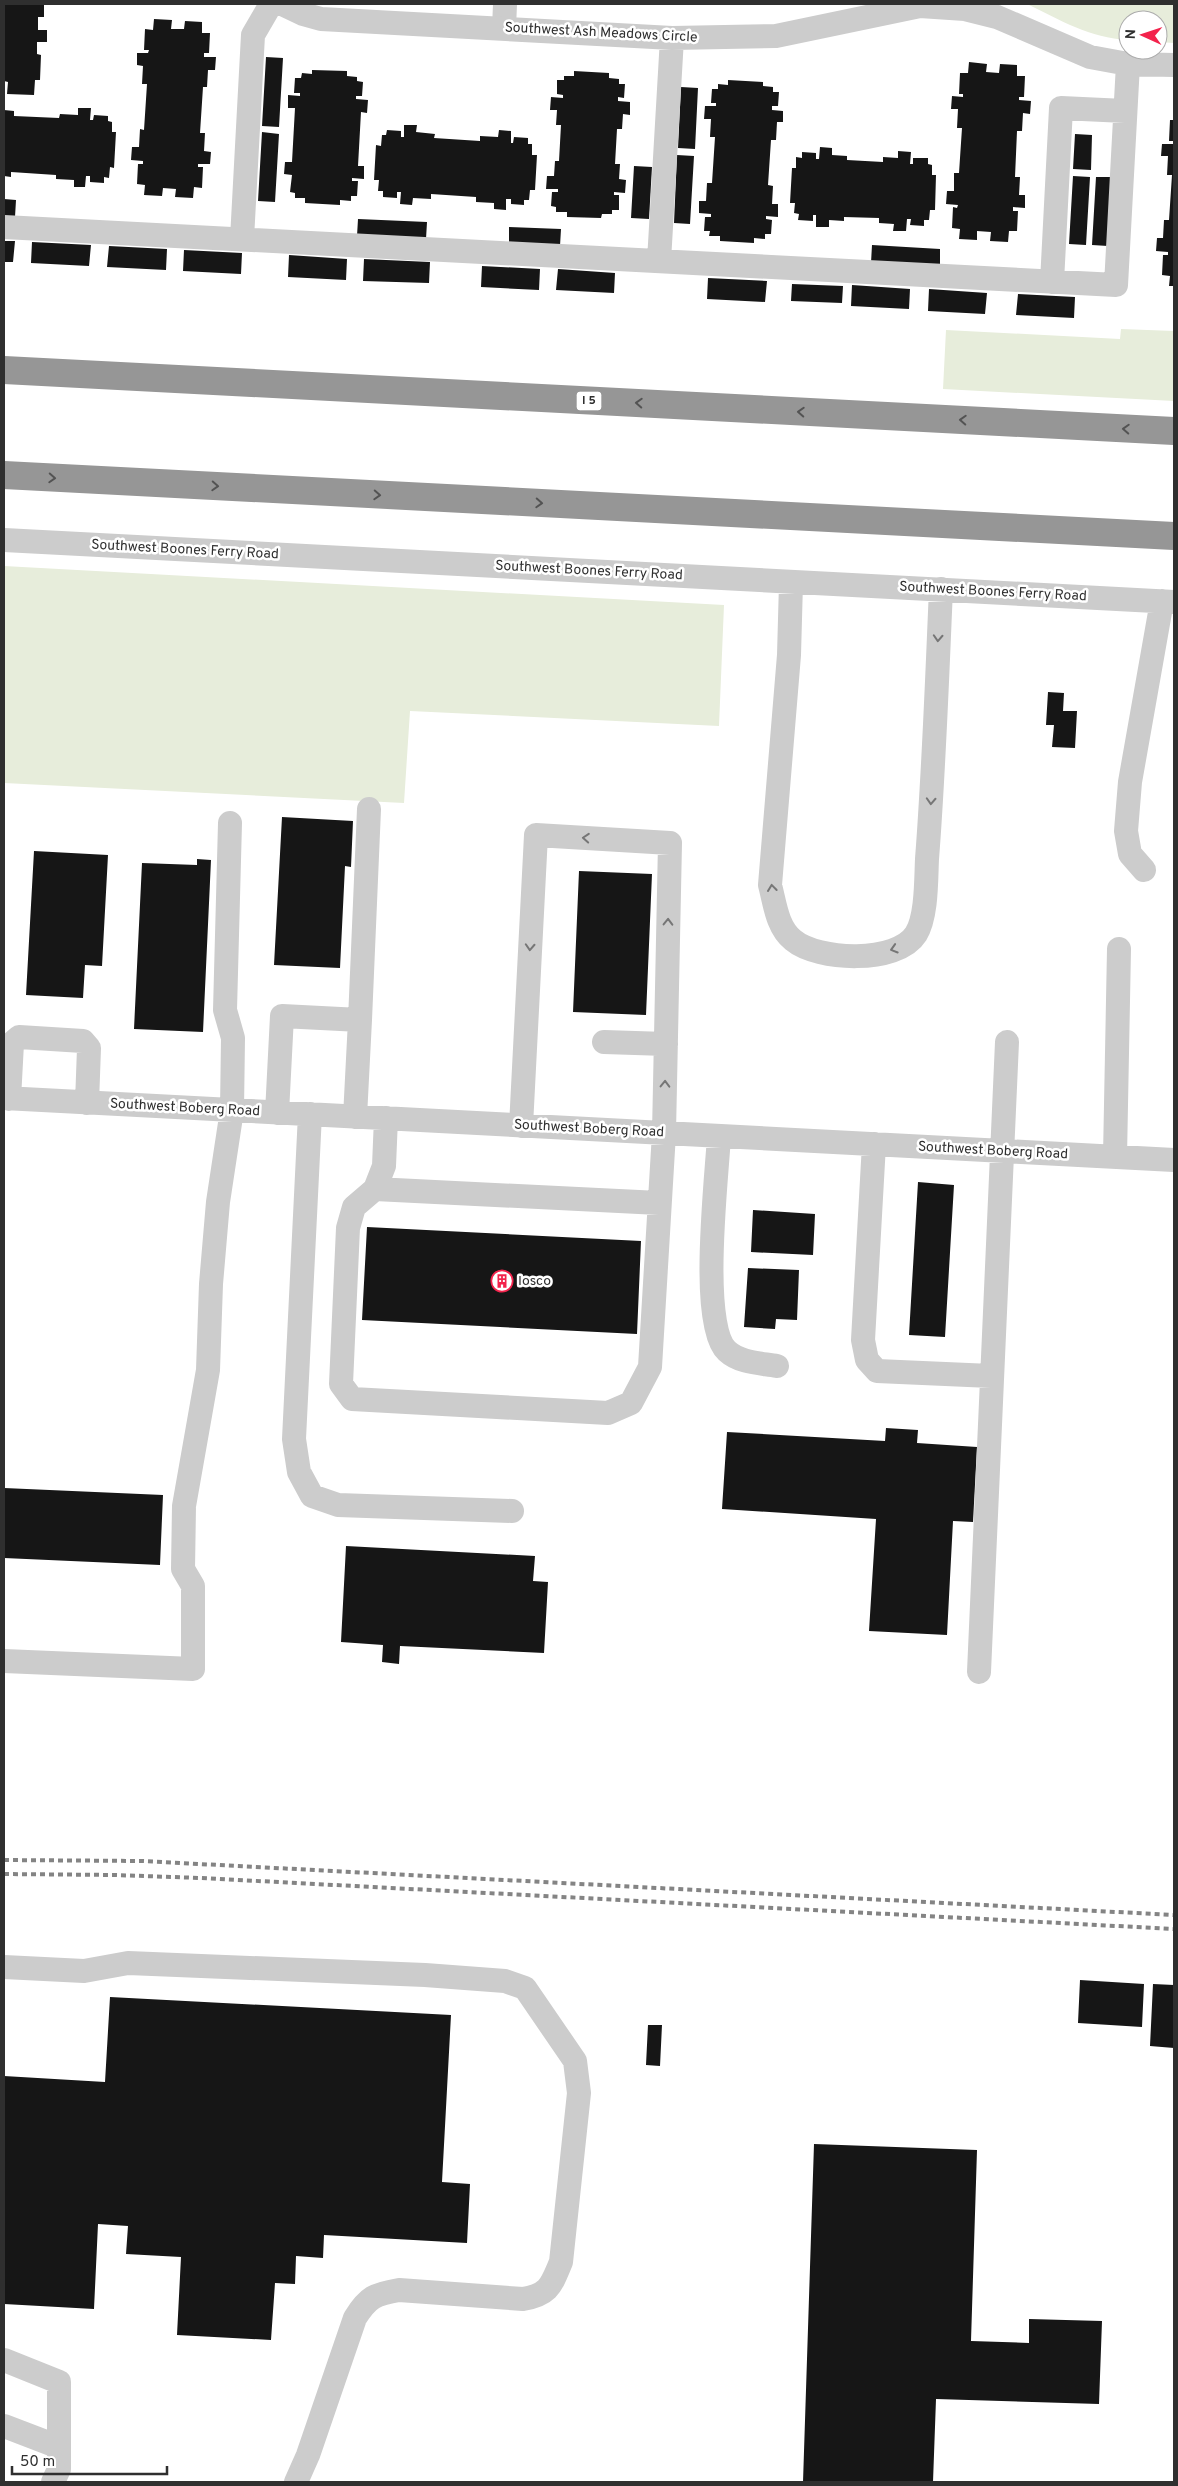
<svg xmlns="http://www.w3.org/2000/svg" width="1178" height="2486" viewBox="0 0 1178 2486" font-family="Overpass,sans-serif">
  <rect width="100%" height="100%" fill="#fff"/>
  <path fill="#e7eddb" d="M 1027,4 L 1174,4 L 1174,43 L 1158,42 L 1158,20 L 1128,20 L 1128,40 C 1090,38 1060,20 1027,4 Z
    M 1121,329 L 1174,331 L 1174,401 L 943,389 L 946,330 L 1120,339 Z
    M 4,566 L 724,605 L 719,726 L 410,711 L 404,803 L 4,783 Z"/>
  <path fill="#161616" d="M 4,4 L 44,4 L 44,17 L 38,17 L 38,30 L 47,30 L 47,42 L 37,42 L 37,54 L 41,55 L 40,80 L 35,80 L 34,95 L 7,94 L 8,82 L 4,81 Z
    M 154,19 L 172,20 L 171,29 L 184,29 L 185,21 L 202,22 L 202,33 L 210,33 L 209,53 L 204,53 L 204,57 L 216,57 L 215,70 L 208,70 L 207,87 L 203,87 L 200,133 L 205,133 L 204,151 L 211,152 L 210,164 L 198,164 L 198,167 L 203,167 L 202,188 L 194,187 L 193,198 L 175,197 L 176,189 L 163,188 L 162,196 L 144,195 L 145,185 L 137,184 L 138,164 L 143,164 L 143,161 L 131,160 L 132,147 L 139,147 L 140,129 L 144,130 L 147,84 L 142,84 L 143,66 L 137,65 L 137,53 L 148,53 L 149,50 L 144,50 L 145,29 L 153,30 Z
    M 266,57 L 283,58 L 279,127 L 262,126 Z
    M 969,62 L 987,64 L 986,72 L 999,73 L 1000,64 L 1017,65 L 1017,76 L 1025,76 L 1024,97 L 1019,97 L 1019,100 L 1031,101 L 1030,114 L 1023,113 L 1022,131 L 1017,131 L 1015,177 L 1020,177 L 1019,195 L 1025,195 L 1025,208 L 1013,207 L 1013,211 L 1018,211 L 1017,231 L 1009,231 L 1008,242 L 990,241 L 991,232 L 977,231 L 977,240 L 959,239 L 960,229 L 952,228 L 953,207 L 957,208 L 958,205 L 946,204 L 947,191 L 954,191 L 954,173 L 959,173 L 962,128 L 957,128 L 958,109 L 951,109 L 952,96 L 963,97 L 963,94 L 959,94 L 960,73 L 968,73 Z
    M 312,70 L 347,71 L 347,76 L 357,77 L 357,81 L 363,82 L 362,96 L 356,96 L 356,99 L 368,100 L 367,113 L 361,112 L 358,166 L 364,166 L 364,179 L 352,178 L 352,181 L 358,181 L 357,196 L 351,196 L 351,201 L 340,200 L 340,205 L 305,203 L 305,198 L 295,198 L 295,193 L 290,192 L 292,175 L 284,174 L 285,162 L 292,162 L 295,108 L 288,108 L 288,95 L 300,96 L 300,93 L 294,93 L 295,78 L 301,78 L 302,73 L 312,74 Z
    M 574,71 L 609,73 L 609,78 L 619,79 L 619,84 L 625,84 L 624,98 L 618,97 L 618,101 L 630,102 L 630,115 L 623,114 L 622,129 L 617,129 L 615,164 L 620,164 L 619,179 L 626,180 L 625,193 L 614,192 L 614,195 L 619,195 L 619,210 L 612,210 L 612,214 L 602,214 L 601,218 L 567,217 L 567,212 L 556,212 L 556,207 L 551,206 L 552,192 L 558,192 L 558,189 L 546,189 L 547,176 L 554,176 L 555,161 L 559,161 L 561,125 L 556,125 L 557,110 L 550,110 L 551,97 L 563,98 L 563,95 L 557,94 L 557,80 L 564,80 L 564,76 L 574,76 Z
    M 728,80 L 763,82 L 763,86 L 773,87 L 773,92 L 779,92 L 778,106 L 772,106 L 772,110 L 783,111 L 783,122 L 777,122 L 776,140 L 771,140 L 768,185 L 773,186 L 772,204 L 778,204 L 778,217 L 766,216 L 766,219 L 772,220 L 771,234 L 765,234 L 765,239 L 754,238 L 754,243 L 720,241 L 720,236 L 709,236 L 710,231 L 704,231 L 705,217 L 711,217 L 711,214 L 699,213 L 699,201 L 706,201 L 707,183 L 712,183 L 715,137 L 710,137 L 711,119 L 704,119 L 705,106 L 716,106 L 716,103 L 711,103 L 712,89 L 718,89 L 718,84 L 728,85 Z
    M 681,87 L 698,88 L 695,149 L 678,148 Z
    M 78,108 L 91,108 L 90,120 L 93,120 L 94,115 L 108,116 L 108,121 L 112,122 L 112,132 L 116,132 L 114,168 L 110,167 L 109,178 L 104,177 L 104,183 L 90,182 L 90,176 L 86,176 L 85,187 L 74,187 L 74,180 L 56,179 L 56,175 L 11,172 L 11,177 L 4,176 L 4,110 L 14,111 L 14,116 L 59,118 L 60,114 L 78,115 Z
    M 1170,120 L 1174,120 L 1174,141 L 1169,141 Z
    M 404,125 L 417,125 L 416,132 L 435,134 L 434,138 L 480,141 L 480,136 L 498,137 L 499,130 L 511,131 L 511,143 L 513,143 L 514,137 L 528,138 L 528,144 L 532,144 L 532,155 L 537,155 L 535,190 L 530,190 L 529,200 L 524,200 L 524,205 L 511,204 L 511,199 L 506,199 L 506,210 L 494,209 L 494,203 L 476,202 L 476,197 L 431,194 L 431,199 L 413,198 L 412,205 L 400,204 L 401,192 L 397,192 L 397,198 L 383,197 L 383,191 L 378,191 L 379,180 L 374,180 L 376,145 L 381,146 L 382,135 L 386,135 L 387,130 L 401,131 L 401,137 L 404,137 Z
    M 262,132 L 279,134 L 275,202 L 258,201 Z
    M 1075,134 L 1092,135 L 1091,170 L 1073,169 Z
    M 1162,144 L 1174,144 L 1174,286 L 1169,286 L 1170,276 L 1162,275 L 1163,255 L 1168,255 L 1168,252 L 1156,251 L 1157,238 L 1163,238 L 1164,220 L 1169,220 L 1172,175 L 1167,175 L 1168,156 L 1161,156 Z
    M 820,147 L 832,148 L 832,155 L 847,156 L 847,160 L 883,162 L 883,157 L 898,158 L 898,151 L 911,152 L 910,164 L 913,164 L 913,158 L 928,158 L 928,164 L 932,165 L 932,175 L 936,175 L 935,210 L 930,210 L 929,220 L 924,220 L 924,226 L 910,225 L 911,219 L 907,219 L 906,231 L 893,231 L 894,224 L 879,223 L 879,218 L 844,217 L 844,221 L 829,220 L 829,227 L 816,227 L 816,215 L 813,215 L 813,221 L 798,220 L 799,214 L 794,213 L 795,203 L 790,203 L 792,168 L 796,168 L 796,157 L 802,158 L 802,152 L 816,153 L 816,159 L 819,159 Z
    M 677,155 L 694,156 L 690,224 L 674,223 Z
    M 634,166 L 652,167 L 649,219 L 631,218 Z
    M 1073,176 L 1090,177 L 1086,245 L 1069,244 Z
    M 1096,177 L 1111,177 L 1108,246 L 1092,245 Z
    M 4,199 L 16,200 L 15,217 L 4,217 Z
    M 358,219 L 427,222 L 426,239 L 357,236 Z
    M 509,227 L 561,229 L 560,246 L 509,243 Z
    M 4,241 L 15,241 L 13,262 L 4,262 Z
    M 32,242 L 91,245 L 89,266 L 31,263 Z
    M 872,245 L 940,249 L 940,267 L 871,263 Z
    M 109,246 L 167,249 L 166,270 L 107,267 Z
    M 184,250 L 242,253 L 241,274 L 183,271 Z
    M 289,255 L 347,259 L 346,280 L 288,277 Z
    M 364,259 L 430,262 L 429,283 L 363,281 Z
    M 482,266 L 540,269 L 539,290 L 481,287 Z
    M 558,269 L 615,273 L 614,293 L 556,290 Z
    M 708,278 L 767,281 L 765,302 L 707,299 Z
    M 792,284 L 843,286 L 842,303 L 791,301 Z
    M 852,285 L 910,289 L 909,309 L 851,306 Z
    M 929,289 L 987,293 L 985,314 L 928,311 Z
    M 1018,294 L 1075,297 L 1074,318 L 1016,315 Z
    M 1048,692 L 1064,693 L 1063,711 L 1077,711 L 1075,748 L 1052,747 L 1054,725 L 1046,725 Z
    M 282,817 L 353,821 L 351,867 L 345,866 L 340,968 L 274,965 Z
    M 34,851 L 108,855 L 102,966 L 85,965 L 83,998 L 26,995 Z
    M 197,859 L 211,860 L 203,1032 L 134,1029 L 142,863 L 197,865 Z
    M 579,871 L 652,874 L 646,1015 L 573,1012 Z
    M 918,1182 L 954,1185 L 945,1337 L 909,1335 Z
    M 753,1210 L 815,1214 L 813,1255 L 751,1252 Z
    M 367,1227 L 641,1241 L 637,1334 L 362,1320 Z
    M 748,1268 L 799,1270 L 797,1320 L 776,1319 L 775,1329 L 744,1327 Z
    M 886,1428 L 918,1430 L 917,1443 L 977,1447 L 973,1522 L 953,1521 L 947,1635 L 869,1631 L 876,1519 L 722,1509 L 727,1432 L 885,1441 Z
    M 4,1488 L 163,1495 L 160,1565 L 4,1558 Z
    M 346,1546 L 535,1556 L 533,1581 L 548,1582 L 544,1653 L 400,1646 L 399,1664 L 382,1662 L 383,1645 L 341,1642 Z
    M 1080,1980 L 1144,1984 L 1142,2027 L 1078,2023 Z
    M 1153,1984 L 1174,1985 L 1174,2048 L 1150,2046 Z
    M 110,1997 L 451,2015 L 442,2182 L 470,2184 L 467,2243 L 324,2235 L 323,2258 L 296,2256 L 295,2284 L 275,2283 L 271,2340 L 177,2335 L 181,2257 L 126,2254 L 128,2226 L 98,2224 L 94,2309 L 4,2304 L 4,2076 L 105,2082 Z
    M 648,2025 L 662,2025 L 660,2066 L 646,2065 Z
    M 814,2144 L 977,2150 L 971,2341 L 1029,2343 L 1029,2319 L 1102,2321 L 1099,2404 L 936,2399 L 933,2482 L 803,2482 Z"/>
  <g fill="none" stroke-linecap="round" stroke-linejoin="round">
    <path stroke="#ccc" stroke-width="24" d="M 282,4 L 303,14 L 321,19 L 672,38 L 776,36 L 920,6 L 965,9 L 997,17 L 1090,57 L 1128,64 L 1174,65
      M 504,29 L 505,4
      M 4,227 L 1116,285 L 1128,64
      M 242,239 L 253,35 L 271,4
      M 659,261 L 672,38
      M 1052,282 L 1061,108 L 1125,111
      M 4,540 L 1174,602
      M 791,583 L 789,655 L 770,885 C 775,904 777,927 793,940 C 818,961 897,964 916,934 C 927,916 926,879 927,859 C 934,769 937,679 941,589
      M 1144,870 L 1130,854 L 1126,831 L 1130,782 L 1162,601
      M 360,1020 L 369,809
      M 604,1042 L 666,1044
      M 4,1098 L 1174,1160
      M 9,1099 L 12,1043 L 19,1037 L 83,1041 L 89,1048 L 87,1103
      M 277,1113 L 282,1016 L 360,1020 L 355,1117
      M 310,1114 L 294,1439 L 299,1472 L 312,1496 L 338,1505 L 512,1511
      M 386,1118 L 384,1166 L 375,1189 L 354,1207 L 348,1228 L 341,1384 L 352,1399 L 608,1413 L 631,1403 L 650,1367 L 664,1133 L 670,843 L 536,835 L 521,1126
      M 719,1136 C 717,1176 699,1326 727,1351 C 740,1363 760,1363 777,1366
      M 874,1144 L 863,1340 L 867,1360 L 877,1371 L 991,1376
      M 1115,1157 L 1119,949
      M 375,1189 L 659,1203
      M 4,1661 L 193,1669 L 193,1586 L 183,1569 L 184,1506 L 208,1370 L 211,1284 L 218,1202 L 232,1110 L 233,1038 L 225,1010 L 230,823
      M 979,1672 L 1007,1042
      M 4,1967 L 84,1971 L 128,1963 L 425,1975 L 505,1981 L 525,1988 L 575,2061 L 579,2093 L 561,2262 C 551,2285 550,2294 523,2299 L 399,2290 C 375,2294 368,2297 355,2318 L 308,2455 L 296,2482
      M 4,2360 L 59,2382 L 59,2469 L 53,2482
      M 4,2426 L 59,2447"/>
    <path stroke="#969696" stroke-width="28" d="M 4,370 L 1174,431
      M 4,475 L 1174,536"/>
    <path stroke="#848484" stroke-width="4" stroke-dasharray="5 4" stroke-linecap="butt" d="M 4,1860 L 142,1861 L 1174,1915
      M 4,1874 L 115,1875 L 201,1878 L 1174,1929"/>
  </g>
  <defs><path id="oneway-chevron" d="M-2-3.5L2.5 0L-2 3.5" fill="none" stroke-width="1.6" stroke-linecap="round" stroke-linejoin="round" transform="scale(1.25)"/></defs>
  <g stroke="#535353">
    <use href="#oneway-chevron" transform="translate(639 403) rotate(-177)"/>
    <use href="#oneway-chevron" transform="translate(801 412) rotate(-177)"/>
    <use href="#oneway-chevron" transform="translate(963 420) rotate(-177)"/>
    <use href="#oneway-chevron" transform="translate(1126 429) rotate(-177)"/>
    <use href="#oneway-chevron" transform="translate(52 478) rotate(3)"/>
    <use href="#oneway-chevron" transform="translate(215 486) rotate(3)"/>
    <use href="#oneway-chevron" transform="translate(377 495) rotate(3)"/>
    <use href="#oneway-chevron" transform="translate(539 503) rotate(3)"/>
  </g>
  <g stroke="#767676">
    <use href="#oneway-chevron" transform="translate(938 638) rotate(93)"/>
    <use href="#oneway-chevron" transform="translate(931 801) rotate(93)"/>
    <use href="#oneway-chevron" transform="translate(586 838) rotate(-176)"/>
    <use href="#oneway-chevron" transform="translate(772 888) rotate(-97)"/>
    <use href="#oneway-chevron" transform="translate(668 922) rotate(-89)"/>
    <use href="#oneway-chevron" transform="translate(530 947) rotate(93)"/>
    <use href="#oneway-chevron" transform="translate(894 949) rotate(163)"/>
    <use href="#oneway-chevron" transform="translate(665 1084) rotate(-89)"/>
  </g>
  <defs>
    <g id="building-ring" transform="scale(1.125)"><circle r="9.5" fill="#fff" stroke="#f3234c" stroke-width="1.5"/><path d="M-4-6H4V6H1V3H-1V6H-4ZM-2.5-4.3h1.7v1.8h-1.7ZM.8-4.3h1.7v1.8H.8ZM-2.5-1h1.7V.8h-1.7ZM.8-1h1.7V.8H.8Z" fill="#f3234c"/></g>
  </defs>
  <g fill-rule="evenodd">
    <use href="#building-ring" x="502" y="1281"/>
  </g>
  <g text-anchor="middle" dominant-baseline="central" stroke-width="5" stroke-linejoin="round" paint-order="stroke">
    <rect fill="#fff" stroke="#6d6d6d" stroke-width="1" x="576.5" y="391.5" width="25" height="19" rx="4"/>
    <g font-size="12" font-weight="bold" fill="#2f2f2f">
      <text x="589" y="401">I 5</text>
    </g>
    <g font-size="14" fill="#2f2f2f" stroke="#fff">
      <text transform="translate(601 33) rotate(3)">Southwest Ash Meadows Circle</text>
      <text transform="translate(185 550) rotate(3)">Southwest Boones Ferry Road</text>
      <text transform="translate(589 571) rotate(3)">Southwest Boones Ferry Road</text>
      <text transform="translate(993 592) rotate(3)">Southwest Boones Ferry Road</text>
      <text transform="translate(185 1108) rotate(3)">Southwest Boberg Road</text>
      <text transform="translate(589 1129) rotate(3)">Southwest Boberg Road</text>
      <text transform="translate(993 1151) rotate(3)">Southwest Boberg Road</text>
    </g>
    <g font-size="14" fill="#2f2f2f" stroke="#fff" text-anchor="start">
      <text x="518" y="1281">Iosco</text>
    </g>
  </g>
  <rect width="1178" height="2486" fill="none" stroke="#2f2f2f" stroke-width="10"/>
  <g transform="translate(1143 35) rotate(273)"><circle r="24" fill="#ffffff" stroke="#acacac"/>
  <path d="M0-4L9 19L0 12L-9 19Z" fill="#f3234c"/>
  <text y="-8" font-size="14" font-weight="bold" text-anchor="middle" fill="#2f2f2f">N</text>
  </g>
  <path d="M12 2466v8h155v-8" fill="none" stroke="#2f2f2f" stroke-width="2.5"/>
  <text x="20" y="2466" font-size="15" fill="#2f2f2f" stroke="#ffffff" stroke-width="4" paint-order="stroke">50 m</text>
</svg>
